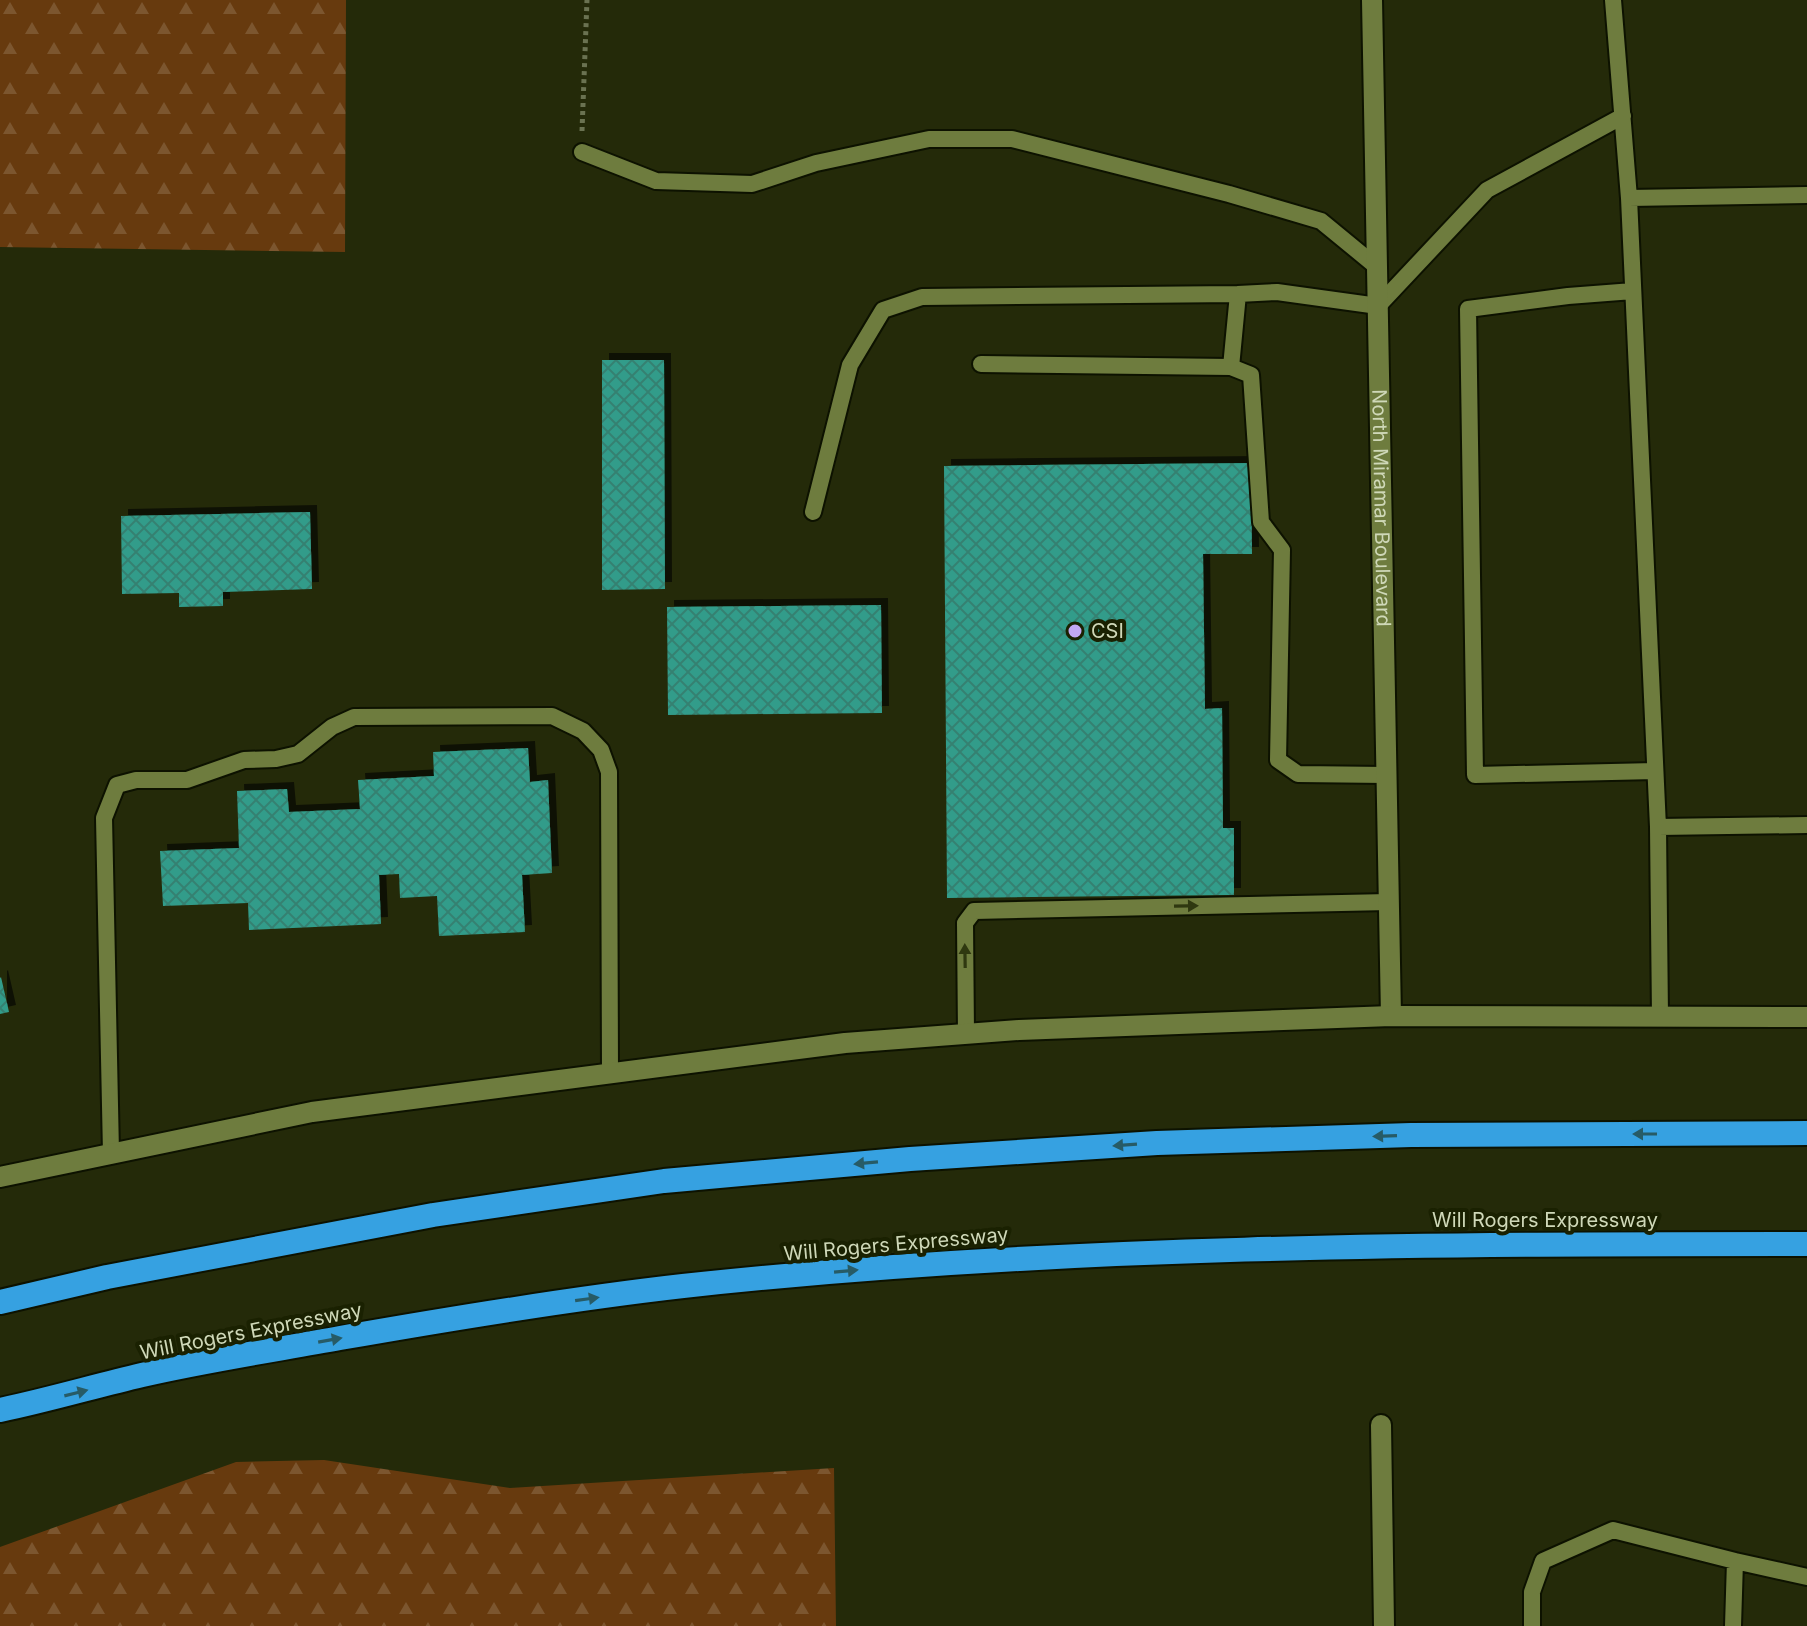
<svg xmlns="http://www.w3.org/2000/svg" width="1807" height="1626" viewBox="0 0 1807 1626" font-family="Inter,sans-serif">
  <defs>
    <pattern id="forest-firs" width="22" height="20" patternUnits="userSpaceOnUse" patternTransform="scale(2)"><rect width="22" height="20" fill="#673a0e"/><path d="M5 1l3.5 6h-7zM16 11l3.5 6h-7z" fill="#7c562f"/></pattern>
    <pattern id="building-cross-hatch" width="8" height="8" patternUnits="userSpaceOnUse" patternTransform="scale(2)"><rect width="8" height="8" fill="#329c8a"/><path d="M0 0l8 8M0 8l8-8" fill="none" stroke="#368171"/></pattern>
    <filter id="shadow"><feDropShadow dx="7" dy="-7" stdDeviation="0" flood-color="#0009"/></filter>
  </defs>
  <rect width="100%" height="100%" fill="#242a09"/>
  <path fill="url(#forest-firs)" d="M 0,0 L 346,0 L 345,252 L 0,247 Z
    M 324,1460 L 510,1488 L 834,1468 L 836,1626 L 0,1626 L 0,1547 L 236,1462 Z"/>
  <path fill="url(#building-cross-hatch)" filter="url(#shadow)" d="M 602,360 L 664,360 L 665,589 L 602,590 Z
    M 1251,463 L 1252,554 L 1203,554 L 1205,709 L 1222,708 L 1223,828 L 1234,828 L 1234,895 L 947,898 L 944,466 Z
    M 310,512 L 312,589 L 223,592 L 223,606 L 179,607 L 179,593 L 122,594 L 121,516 Z
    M 881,605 L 882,713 L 668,715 L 667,607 Z
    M 528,748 L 530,782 L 548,780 L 552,873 L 522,875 L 525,932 L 439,936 L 437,896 L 400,898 L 399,874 L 379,875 L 381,924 L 249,930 L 248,903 L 163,906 L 160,851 L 239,848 L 237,791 L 287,789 L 289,812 L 360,809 L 358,780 L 434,776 L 433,752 Z
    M 1,977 L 9,1012 L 0,1014 L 0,978 Z"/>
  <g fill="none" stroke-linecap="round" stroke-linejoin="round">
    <g stroke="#0d1200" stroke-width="20">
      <path id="service" d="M 1613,0 L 1629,198
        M 582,152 L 656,181 L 752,184 L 816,163 L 929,139 L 1012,139 L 1229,194 L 1321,221 L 1377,267
        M 1633,291 L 1568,296 L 1468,309 L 1475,775 L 1655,771
        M 981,364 L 1231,367 L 1251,375 L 1261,522 L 1282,550 L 1278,760 L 1298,774 L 1386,775
        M 1231,367 L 1238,294 L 1277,292 L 1378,306 L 1487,190 L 1623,116
        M 813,512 L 850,365 L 883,310 L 922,297 L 1238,294
        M 1658,827 L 1807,825
        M 1660,1017 L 1658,827 L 1629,198 L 1807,195
        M 966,1034 L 965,923 L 974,911 L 1389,902
        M 111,1153 L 104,818 L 117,785 L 136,780 L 187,780 L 244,760 L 276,759 L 298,754 L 332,727 L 354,717 L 552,716 L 583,731 L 601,750 L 609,772 L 610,1072
        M 1532,1626 L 1532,1592 L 1543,1561 L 1613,1530 L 1735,1561
        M 1733,1626 L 1735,1561 L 1807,1577"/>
    </g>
    <g stroke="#0d1200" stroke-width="24">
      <g id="minor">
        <path id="s1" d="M 1372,0 L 1391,1016"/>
        <path d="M 1381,1425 L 1384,1626"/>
      </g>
    </g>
    <g stroke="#0d1200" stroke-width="24">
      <path id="tertiary" d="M 0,1177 L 312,1112 L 845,1043 L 1019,1030 L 1391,1016 L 1807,1017"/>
    </g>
    <g stroke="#0d1200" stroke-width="28">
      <path id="motorway" d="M 0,1302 L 107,1277 L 433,1215 L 664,1181 L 910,1159 L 1157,1143 L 1411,1135 L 1807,1133
        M 0,1410 C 48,1400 95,1386 142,1375 C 207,1360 274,1350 340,1338 C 454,1318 568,1299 683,1286 C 1057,1245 1432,1244 1807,1244"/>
    </g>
    <path stroke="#6a7251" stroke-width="5" stroke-dasharray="4 4" stroke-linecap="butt" d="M 582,131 L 587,0"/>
    <use href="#service" stroke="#6e7c3e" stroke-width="16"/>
    <use href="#minor" stroke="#6e7c3e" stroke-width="20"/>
    <use href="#tertiary" stroke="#6e7c3e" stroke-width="20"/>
    <use href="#motorway" stroke="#36a1e1" stroke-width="24"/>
  </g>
  <defs><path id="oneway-solid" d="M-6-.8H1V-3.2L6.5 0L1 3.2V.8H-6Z" transform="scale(2)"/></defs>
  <g fill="#2f3810">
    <use href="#oneway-solid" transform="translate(1186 906) rotate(-1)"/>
    <use href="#oneway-solid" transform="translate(965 956) rotate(-91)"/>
  </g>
  <g fill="#275b66">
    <use href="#oneway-solid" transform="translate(1645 1134) rotate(180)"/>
    <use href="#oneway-solid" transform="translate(1385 1136) rotate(178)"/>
    <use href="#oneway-solid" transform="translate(1125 1145) rotate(176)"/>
    <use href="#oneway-solid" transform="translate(866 1163) rotate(175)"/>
    <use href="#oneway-solid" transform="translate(846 1271) rotate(-5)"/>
    <use href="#oneway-solid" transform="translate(587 1299) rotate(-8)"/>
    <use href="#oneway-solid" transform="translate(330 1340) rotate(-10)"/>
    <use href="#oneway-solid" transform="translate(76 1393) rotate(-14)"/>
  </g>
  <circle fill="#c2a8f3" stroke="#1a2101" stroke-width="3" cx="1075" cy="631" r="8"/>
  <g text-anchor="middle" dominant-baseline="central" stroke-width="8" stroke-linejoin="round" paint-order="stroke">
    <g font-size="20" fill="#cfd8b8" stroke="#1a2101">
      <text stroke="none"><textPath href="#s1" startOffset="508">North Miramar Boulevard</textPath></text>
      <text x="1545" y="1220">Will Rogers Expressway</text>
      <text transform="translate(896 1244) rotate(-5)">Will Rogers Expressway</text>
      <text transform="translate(251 1331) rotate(-11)">Will Rogers Expressway</text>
    </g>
    <g font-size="20" fill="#cfd8b8" stroke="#1a2101" text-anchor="start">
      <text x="1091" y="631">CSI</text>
    </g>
  </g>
</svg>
